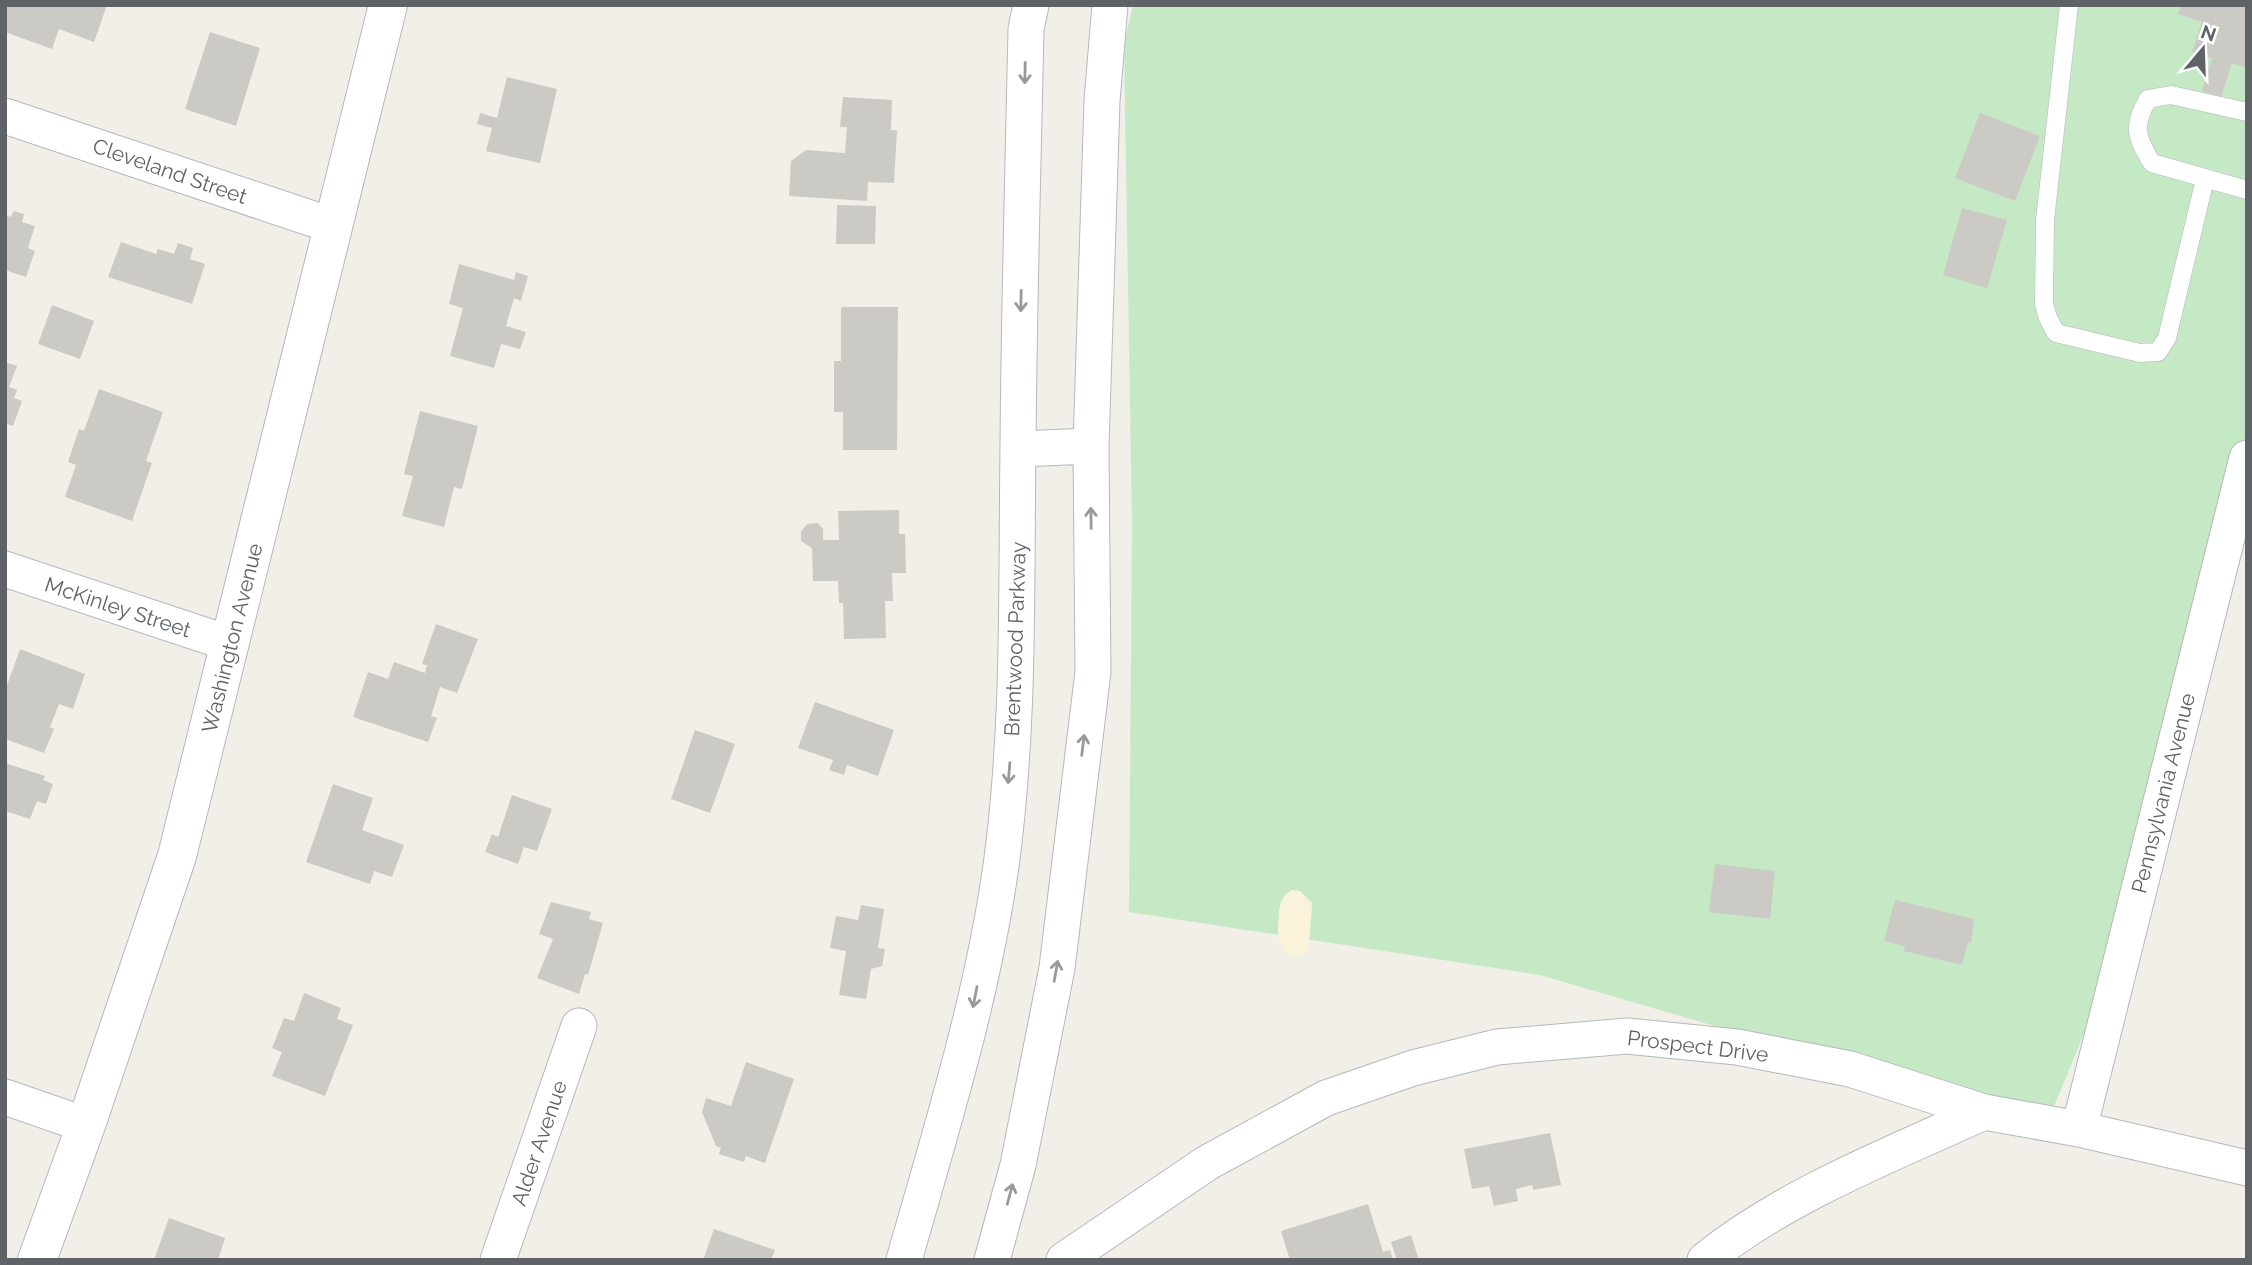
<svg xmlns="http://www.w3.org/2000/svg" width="2252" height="1265" viewBox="0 0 2252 1265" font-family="Raleway,sans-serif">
  <rect width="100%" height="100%" fill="#f1efe8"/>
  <path fill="#c5e8c5" d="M 1133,5 L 2247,5 L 2247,458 L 2131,920 L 2047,1123 L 1540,975 L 1129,912 L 1132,524 L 1124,45 Z"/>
  <path fill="#fbf3d9" d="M 1291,890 L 1300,891 L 1312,903 C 1312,909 1309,948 1307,951 C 1304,955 1302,955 1298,955 C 1274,957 1278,928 1279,913 C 1280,903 1282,896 1291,890 Z"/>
  <path fill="#cccac5" d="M 5,5 L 107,5 L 94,42 L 59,29 L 52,49 L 5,32 Z
    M 2181,5 L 2247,5 L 2247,68 L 2232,63 L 2221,97 L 2202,91 L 2212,58 L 2192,52 L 2202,22 L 2178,14 Z
    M 210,32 L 260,48 L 236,126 L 185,109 Z
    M 507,77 L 557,89 L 540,163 L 486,151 L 492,128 L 477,124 L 480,113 L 497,118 Z
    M 843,97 L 892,100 L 891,130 L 897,130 L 894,183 L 868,182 L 867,201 L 789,196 L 791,161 L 806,150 L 845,153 L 847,127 L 840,127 Z
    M 1980,113 L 2040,136 L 2015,201 L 1955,178 Z
    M 837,205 L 876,206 L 875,244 L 836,244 Z
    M 1962,208 L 2007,220 L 1987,288 L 1943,275 Z
    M 14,211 L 24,214 L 22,222 L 35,226 L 28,248 L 35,251 L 26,277 L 5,270 L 5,215 L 11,217 Z
    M 121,242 L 156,254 L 158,249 L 174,254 L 178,243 L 193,248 L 190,259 L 205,264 L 192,304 L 108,277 Z
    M 459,264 L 514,280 L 516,272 L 528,276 L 521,301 L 514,298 L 506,326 L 526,332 L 520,349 L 501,344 L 494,368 L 450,356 L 463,308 L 449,304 Z
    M 52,305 L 94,321 L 80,359 L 38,344 Z
    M 841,307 L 898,307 L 897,450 L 843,450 L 843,412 L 834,412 L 834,361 L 841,361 Z
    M 5,362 L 17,366 L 9,387 L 17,390 L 14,398 L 22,401 L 13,426 L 5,423 Z
    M 99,389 L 163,412 L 146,461 L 152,463 L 132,521 L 65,497 L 76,465 L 68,462 L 79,429 L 84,431 Z
    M 420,411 L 478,426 L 462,489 L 454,487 L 444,527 L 402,516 L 413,476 L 404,474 Z
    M 899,510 L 899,534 L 905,534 L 906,573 L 892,573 L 893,601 L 885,601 L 886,638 L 844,639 L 843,603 L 839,603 L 838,581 L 813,581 L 812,548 L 801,541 L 801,532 L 807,524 L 818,523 L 823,529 L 823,540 L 839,540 L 838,511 Z
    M 436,624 L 478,639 L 457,693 L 440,687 L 431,716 L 437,718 L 428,742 L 353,717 L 368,672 L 388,679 L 394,662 L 425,673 L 427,665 L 422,664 Z
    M 20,649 L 85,674 L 73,709 L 59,704 L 50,727 L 54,729 L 44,753 L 5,739 L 5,691 Z
    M 815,702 L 894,730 L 878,776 L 847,765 L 844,775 L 829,770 L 833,760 L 798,748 Z
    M 695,730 L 735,744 L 710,813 L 671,799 Z
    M 5,763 L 45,776 L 43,780 L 53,784 L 46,804 L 37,801 L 30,819 L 5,811 Z
    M 333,784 L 373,798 L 362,830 L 404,845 L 392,877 L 374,871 L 370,884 L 306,862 Z
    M 512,795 L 552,809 L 537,851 L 524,847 L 518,864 L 485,852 L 492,834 L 498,837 Z
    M 1715,864 L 1775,871 L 1770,919 L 1709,912 Z
    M 1895,900 L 1974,919 L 1971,943 L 1968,942 L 1962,965 L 1904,951 L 1905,946 L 1884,941 Z
    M 551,902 L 591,912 L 589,919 L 603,923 L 588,975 L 585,974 L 579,994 L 537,978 L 553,939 L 539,934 Z
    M 861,905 L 884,909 L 878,948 L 885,949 L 882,966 L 871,969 L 866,999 L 839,995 L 846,951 L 830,948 L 836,916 L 858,920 Z
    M 304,993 L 341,1008 L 337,1019 L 353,1025 L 325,1096 L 272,1076 L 282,1052 L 272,1048 L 284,1018 L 294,1021 Z
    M 746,1062 L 794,1079 L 765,1163 L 746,1156 L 744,1162 L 719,1154 L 721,1148 L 716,1146 L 702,1112 L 706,1098 L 731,1106 Z
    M 1550,1133 L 1561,1185 L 1533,1190 L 1532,1185 L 1516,1189 L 1518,1201 L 1494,1206 L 1489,1186 L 1472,1189 L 1464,1149 Z
    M 1368,1204 L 1383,1252 L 1390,1250 L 1393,1260 L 1290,1260 L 1281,1231 Z
    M 169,1218 L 225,1238 L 218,1260 L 154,1260 Z
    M 714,1229 L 775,1250 L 771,1260 L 703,1260 Z
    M 1411,1235 L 1419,1260 L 1397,1260 L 1391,1242 Z"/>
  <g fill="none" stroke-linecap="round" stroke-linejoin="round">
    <g stroke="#b5b8bc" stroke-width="19">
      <path id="service" d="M 2069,5 L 2045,220 L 2044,304 L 2048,318 L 2056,333 L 2140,353 L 2158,352 L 2167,338 L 2205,179
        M 2247,112 L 2171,95 L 2148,99 C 2132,126 2136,137 2152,163 L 2247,190"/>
    </g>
    <g stroke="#b5b8bc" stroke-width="37">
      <path id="minor" d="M 5,116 L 334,226
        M 1018,449 L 1091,446
        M 5,569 L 231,644
        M 5,1097 L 86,1125
        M 2079,1129 L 2247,458
        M 498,1260 L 579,1026
        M 904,1260 C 941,1130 982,1000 1001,866 C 1020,727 1016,587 1018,447 C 1019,308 1023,168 1026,29 L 1031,5
        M 992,1260 L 1018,1165 L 1057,968 L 1093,672 L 1091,446 L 1102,101 L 1110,5
        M 1064,1260 L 1207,1163 L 1326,1098 L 1413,1068 L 1497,1047 L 1627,1036 L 1737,1047 L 1850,1069 L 1984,1112 L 2079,1129 L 2247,1168
        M 1705,1260 C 1784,1196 1892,1154 1984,1112"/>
    </g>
    <g stroke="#b5b8bc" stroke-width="40">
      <path id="tertiary" d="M 37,1260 L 86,1125 L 177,856 L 388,5"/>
    </g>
    <use href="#service" stroke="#fff" stroke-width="18"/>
    <use href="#minor" stroke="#fff" stroke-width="35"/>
    <use href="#tertiary" stroke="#fff" stroke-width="38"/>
  </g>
  <defs><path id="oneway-shaft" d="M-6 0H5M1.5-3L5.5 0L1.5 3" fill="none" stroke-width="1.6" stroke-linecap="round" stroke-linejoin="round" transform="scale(1.75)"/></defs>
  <g stroke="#979a9d">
    <use href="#oneway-shaft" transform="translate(1025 73) rotate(91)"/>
    <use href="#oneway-shaft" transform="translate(1021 301) rotate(91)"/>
    <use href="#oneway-shaft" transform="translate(1091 518) rotate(-91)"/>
    <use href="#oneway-shaft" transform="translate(1083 745) rotate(-83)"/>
    <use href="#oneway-shaft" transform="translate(1009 773) rotate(95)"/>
    <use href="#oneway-shaft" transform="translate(1056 971) rotate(-80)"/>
    <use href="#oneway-shaft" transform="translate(975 997) rotate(101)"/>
    <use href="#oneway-shaft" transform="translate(1010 1194) rotate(-75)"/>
  </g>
  <g text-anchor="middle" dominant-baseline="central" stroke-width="5" stroke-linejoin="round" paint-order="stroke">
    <g font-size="21" fill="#5f6368" stroke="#fff">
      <text transform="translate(170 171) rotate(19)">Cleveland Street</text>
      <text transform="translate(118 607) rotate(18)">McKinley Street</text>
      <text transform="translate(232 638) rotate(-76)">Washington Avenue</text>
      <text transform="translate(1015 639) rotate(-88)">Brentwood Parkway</text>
      <text transform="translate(2163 793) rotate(-76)">Pennsylvania Avenue</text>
      <text transform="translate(1698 1046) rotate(7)">Prospect Drive</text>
      <text transform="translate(539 1143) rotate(-71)">Alder Avenue</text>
    </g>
  </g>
  <rect width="2252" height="1265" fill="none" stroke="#5f6368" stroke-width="14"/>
  <g transform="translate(2203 49) rotate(19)" stroke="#ffffff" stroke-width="5" paint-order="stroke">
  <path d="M0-5L12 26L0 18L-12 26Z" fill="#5f6368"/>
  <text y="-10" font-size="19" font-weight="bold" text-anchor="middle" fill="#5f6368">N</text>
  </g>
</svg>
